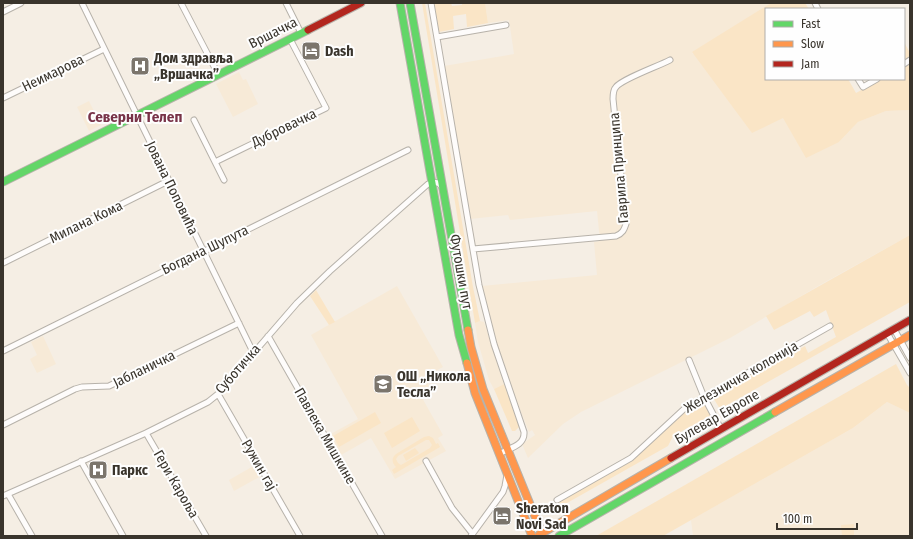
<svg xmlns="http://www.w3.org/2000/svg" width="913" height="539" viewBox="0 0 913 539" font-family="'Fira Sans Condensed',sans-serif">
  <rect width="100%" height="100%" fill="#f5eee4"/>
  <path fill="#f7ead7" d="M 485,3 L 771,3 L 692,53 L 783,118 L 839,142 L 858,122 L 886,111 L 910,110 L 910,235 L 818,286 L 730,338 L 581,412 L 563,424 L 528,458 L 522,444 L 535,435 L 532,430 L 529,432 L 511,387 L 495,340 L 482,286 L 597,275 L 594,242 L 600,241 L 597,211 L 510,220 L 508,215 L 470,219 L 444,66 L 514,54 L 509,20 L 488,23 Z
    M 239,72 L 243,80 L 246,79 L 258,104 L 233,117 L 216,84 Z
    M 89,101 L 101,125 L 89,131 L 77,107 Z
    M 397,286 L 443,367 L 424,377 L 431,390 L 421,396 L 443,435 L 438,438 L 446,451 L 395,479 L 371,438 L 341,455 L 329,435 L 358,419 L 311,335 Z
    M 480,321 L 484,322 L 504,384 L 494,389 L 489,380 L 478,342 L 475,323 Z
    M 43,336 L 56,364 L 37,373 L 30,359 L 37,355 L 31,342 Z
    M 887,402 L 910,413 L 910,536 L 693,536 L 691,520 L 853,428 Z
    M 257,464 L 263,475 L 234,491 L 229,480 Z"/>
  <path fill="#fae5c6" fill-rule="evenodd" d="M 422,3 L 425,3 L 473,287 L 480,321 L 475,323 Z
    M 434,3 L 451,3 L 452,6 L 462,5 L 462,3 L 485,3 L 488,23 L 467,27 L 466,14 L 453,16 L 454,29 L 439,32 Z
    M 771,3 L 805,3 L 809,9 L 766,9 L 766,79 L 848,79 L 856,93 L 882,79 L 904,79 L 904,67 L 910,63 L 910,110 L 886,111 L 858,122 L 839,142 L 806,158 L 783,118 L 752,133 L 692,52 Z
    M 904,42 L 910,53 L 910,56 L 904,60 Z
    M 910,235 L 910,302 L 720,409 L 712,396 L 805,346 L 808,353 L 836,337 L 826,310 L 814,317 L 810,311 L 774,330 L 766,316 Z
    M 316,290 L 335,322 L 329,325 L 310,296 Z
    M 896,364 L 907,385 L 910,388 L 910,413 L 887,402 L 853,428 L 663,536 L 596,536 Z
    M 504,384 L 520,426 L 515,431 L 512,431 L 494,389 Z
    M 703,401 L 712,418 L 704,419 L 673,436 L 668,446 L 567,503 L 557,503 L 632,461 L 686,411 Z
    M 375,412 L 381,423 L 339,447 L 333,436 Z
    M 412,417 L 420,431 L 392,448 L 384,433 Z
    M 429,436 L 433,438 L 436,444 L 438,443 L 440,447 L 394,474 L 392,470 L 396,467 C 392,463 391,458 396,454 L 424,437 ZM 426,440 L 429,440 L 432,445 L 430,448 L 401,465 L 398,463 L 396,459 L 398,456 Z
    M 415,448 L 419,453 L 406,461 L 403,455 Z
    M 854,524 L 854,536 L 842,536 L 841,525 Z"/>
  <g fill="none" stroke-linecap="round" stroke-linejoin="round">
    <g stroke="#b7b2aa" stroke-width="7">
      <path id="street" d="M 82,3 L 253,352
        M 181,3 L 218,74
        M 286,3 L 301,33
        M 431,3 L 479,285 L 494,344 L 524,432 C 525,446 509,448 499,454
        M 815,3 L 818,9
        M 3,12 L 21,3
        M 437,37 L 506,25
        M 904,64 L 910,60
        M 858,79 L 863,87 L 877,79
        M 3,98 L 104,49
        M 194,120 L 215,162 L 326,108 L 290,39
        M 215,162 L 224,180
        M 473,249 L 616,236 C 623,233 624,230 626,224 L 613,99 C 613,95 613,90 616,87 C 622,79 659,66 670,60
        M 3,263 L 168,181
        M 894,329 L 910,358
        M 887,333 L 910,373
        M 268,336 L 382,536
        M 3,351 L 408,150
        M 689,360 L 704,397 L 721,429
        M 218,394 L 300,536
        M 3,425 L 75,389 L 82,387 L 109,386 L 239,323
        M 146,433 L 206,536
        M 81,461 L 123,536
        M 426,461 L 452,508 L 472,533
        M 8,494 L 32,536
        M 3,496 L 146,433 L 208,402 L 218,394 L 297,303 L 330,271 L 428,184 C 434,182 438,181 442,187
        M 557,500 L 631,458 L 684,409 L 830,326
        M 471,536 L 503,492 L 505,486 L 507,475"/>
    </g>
    <g stroke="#b7b2aa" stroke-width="9">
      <path id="fast" d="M 400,3 L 459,335 L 467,363
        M 410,3 L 468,330
        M 3,182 L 308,30
        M 559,536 L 775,412"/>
    </g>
    <g stroke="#b7b2aa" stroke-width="9">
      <path id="slow" d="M 468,330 L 471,347 L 483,389 L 543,536
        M 467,363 L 475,393 L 532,536
        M 775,412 L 910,335
        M 539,535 L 671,458"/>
    </g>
    <g stroke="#b7b2aa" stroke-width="9">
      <path id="jam" d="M 308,30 L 361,3
        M 671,458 L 910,320"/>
    </g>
    <use href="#street" stroke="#fefcfb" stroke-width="5"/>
    <use href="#fast" stroke="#63d668" stroke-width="7"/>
    <use href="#slow" stroke="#ff974d" stroke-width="7"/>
    <use href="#jam" stroke="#b3261e" stroke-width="7"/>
  </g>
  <defs>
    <g id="hotel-square" transform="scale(1)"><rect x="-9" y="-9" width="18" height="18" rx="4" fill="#7b756c" stroke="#fefefe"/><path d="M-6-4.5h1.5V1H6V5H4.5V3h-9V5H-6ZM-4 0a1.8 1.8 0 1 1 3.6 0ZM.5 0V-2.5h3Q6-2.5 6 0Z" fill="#fff"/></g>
    <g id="hospital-square" transform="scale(1)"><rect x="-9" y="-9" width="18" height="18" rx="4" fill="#7b756c" stroke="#fefefe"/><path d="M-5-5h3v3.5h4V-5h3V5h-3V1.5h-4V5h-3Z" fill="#fff"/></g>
    <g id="school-square" transform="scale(1)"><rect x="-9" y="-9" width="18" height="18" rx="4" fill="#7b756c" stroke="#fefefe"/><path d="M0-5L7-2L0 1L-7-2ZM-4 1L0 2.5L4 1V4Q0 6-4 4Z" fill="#fff"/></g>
  </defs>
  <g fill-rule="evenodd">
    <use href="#hotel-square" x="311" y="51"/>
    <use href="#hospital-square" x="140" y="66"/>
    <use href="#school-square" x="383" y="384"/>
    <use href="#hospital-square" x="98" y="470"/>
    <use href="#hotel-square" x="502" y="516"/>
  </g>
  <g text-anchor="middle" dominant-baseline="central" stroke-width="4" stroke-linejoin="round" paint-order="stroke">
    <g font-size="14" fill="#39342c" stroke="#fefefe">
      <text transform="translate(273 33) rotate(-27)">Вршачка</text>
      <text transform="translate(53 73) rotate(-26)">Неимарова</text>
      <text transform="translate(284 128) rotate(-26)">Дубровачка</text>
      <text transform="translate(619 168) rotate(-95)">Гаврила Принципа</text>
      <text transform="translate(172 188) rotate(64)">Јована Поповића</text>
      <text transform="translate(86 222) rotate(-26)">Милана Кома</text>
      <text transform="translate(205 250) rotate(-26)">Богдана Шупута</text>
      <text transform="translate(461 272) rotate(80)">Футошки пут</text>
      <text transform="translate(144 369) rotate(-26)">Јабланичка</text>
      <text transform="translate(238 369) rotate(-49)">Суботичка</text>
      <text transform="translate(741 377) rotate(-30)">Железничка колонија</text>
      <text transform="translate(717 417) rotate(-30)">Булевар Европе</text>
      <text transform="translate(325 436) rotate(60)">Павлека Мишкине</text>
      <text transform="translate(259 465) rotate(60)">Ружин гај</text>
      <text transform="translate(176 484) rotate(60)">Гери Кароља</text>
    </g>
    <g font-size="14" font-weight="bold" fill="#39342c" stroke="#fefefe" text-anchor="start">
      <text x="325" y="51">Dash</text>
      <text x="154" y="58">Дом здравља<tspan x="154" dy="16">„Вршачка”</tspan></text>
      <text x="397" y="376">ОШ „Никола<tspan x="397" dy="16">Тесла”</tspan></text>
      <text x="112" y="470">Паркс</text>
      <text x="516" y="508">Sheraton<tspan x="516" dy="16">Novi Sad</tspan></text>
    </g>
    <g font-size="15" font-weight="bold" fill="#783348" stroke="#fefefe">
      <text x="135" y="117">Северни Телеп</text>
    </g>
  </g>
  <rect width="913" height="539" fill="none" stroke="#39342c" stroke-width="8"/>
  <rect x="765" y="8" width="140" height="72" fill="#fefefe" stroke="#afadaa"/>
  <rect x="773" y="21" width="20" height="6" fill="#63d668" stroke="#afadaa"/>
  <text x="801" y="28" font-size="12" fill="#39342c">Fast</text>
  <rect x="773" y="41" width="20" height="6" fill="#ff974d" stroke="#afadaa"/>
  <text x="801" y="48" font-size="12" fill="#39342c">Slow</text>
  <rect x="773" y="61" width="20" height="6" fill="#b3261e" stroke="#afadaa"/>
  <text x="801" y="68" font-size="12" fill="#39342c">Jam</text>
  <path d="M777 523v6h80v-6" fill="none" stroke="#39342c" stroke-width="2"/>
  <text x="783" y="523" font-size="12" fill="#39342c" stroke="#fefefe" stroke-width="3" paint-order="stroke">100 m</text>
</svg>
